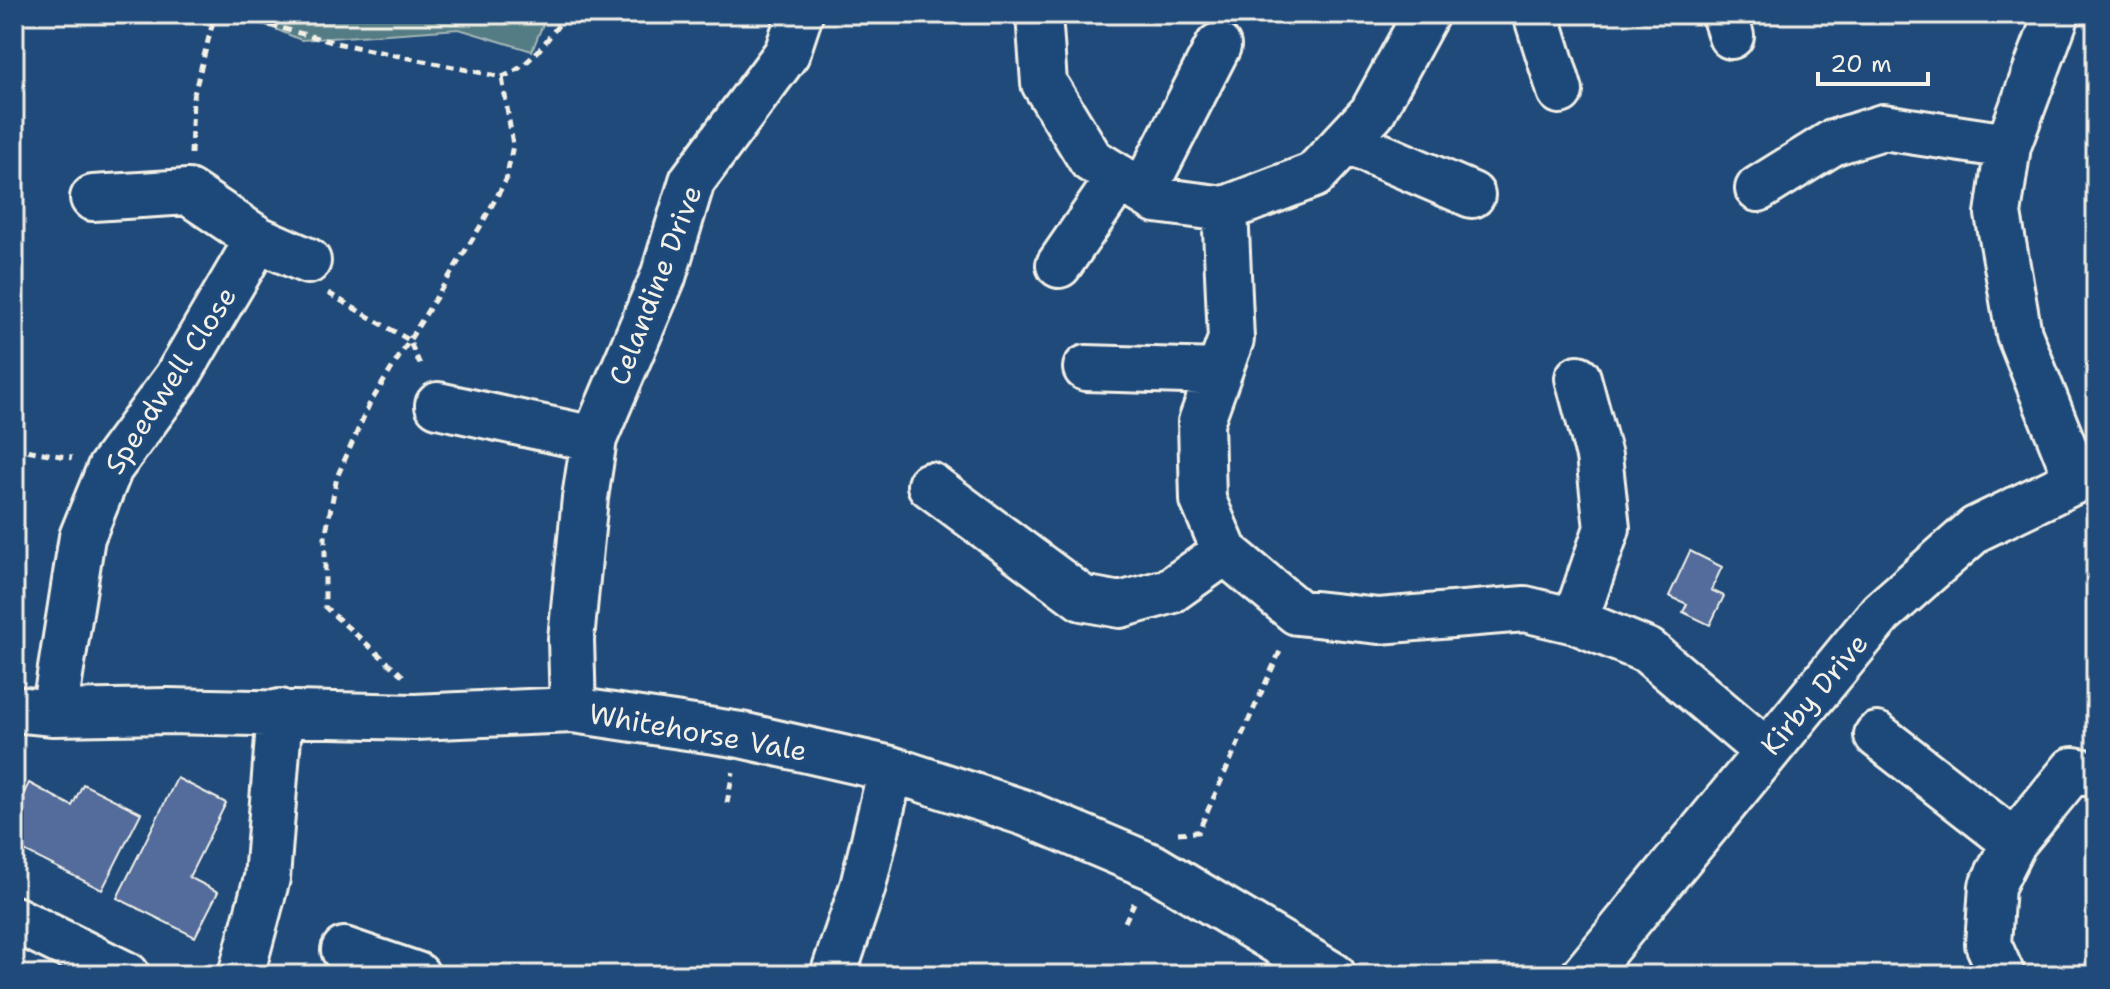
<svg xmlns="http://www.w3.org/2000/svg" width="2110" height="989" viewBox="0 0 2110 989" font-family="'Shantell Sans',sans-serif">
  <rect width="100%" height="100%" fill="#1f4a7a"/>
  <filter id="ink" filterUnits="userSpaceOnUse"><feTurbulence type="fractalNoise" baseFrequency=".0125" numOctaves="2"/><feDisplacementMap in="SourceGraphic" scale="16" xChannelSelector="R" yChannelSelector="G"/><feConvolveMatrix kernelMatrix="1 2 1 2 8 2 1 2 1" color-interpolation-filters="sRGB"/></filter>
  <g filter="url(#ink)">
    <path fill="#537c84" stroke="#a4b6b6" stroke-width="2" d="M 240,14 L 547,14 L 532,51 L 459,29 L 301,40 Z"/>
    <path fill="#526c9c" stroke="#f4f1e8" stroke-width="2" d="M 1690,551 L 1722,567 L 1711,590 L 1724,596 L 1710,625 L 1683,612 L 1687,604 L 1669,596 Z
      M 177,778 L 226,803 L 189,877 L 218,892 L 195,937 L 117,898 Z
      M 29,783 L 72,806 L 83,784 L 141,813 L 102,890 L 14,846 L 14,812 Z"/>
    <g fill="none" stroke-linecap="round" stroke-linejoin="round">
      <g stroke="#f4f1e8" stroke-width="50">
        <path id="minor" d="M 1039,14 L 1044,83 L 1091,160 L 1156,200 L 1225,209 L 1314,175 L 1372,113 L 1426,14
          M 1536,14 L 1560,91
          M 1724,14 L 1731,36
          M 2057,14 L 2008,146 L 1998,214 L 2019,334 L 2077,480
          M 1346,141 L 1472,195
          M 1758,189 L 1832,143 L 1883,127 L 2008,146
          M 1143,192 L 1218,46
          M 93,198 L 188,192 L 258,239 L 308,261
          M 1225,209 L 1231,339 L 1201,422 L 1203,500 L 1225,552 L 1297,612 L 1379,621 L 1525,609 L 1575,621 L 1648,651 L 1766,751
          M 1059,265 L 1119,178
          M 1086,368 L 1219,372
          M 438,405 L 594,439
          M 930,485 L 1082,598 L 1120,605 L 1170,591 L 1225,552
          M 1575,621 L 1607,528 L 1599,456 L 1578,378
          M 14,709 L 54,713 L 168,711 L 415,717 L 573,710 L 741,735 L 891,769 L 1025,813 L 1153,867 L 1333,975
          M 573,710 L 571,639 L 585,498 L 594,439 L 663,277 L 692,181 L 787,53 L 800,14
          M 54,713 L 82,537 L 110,468 L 177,377 L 258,239
          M 1877,735 L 2014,842
          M 14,919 L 127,975
          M 344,950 L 417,975
          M 241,975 L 267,878 L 280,712
          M 833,975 L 863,886 L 891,769
          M 1584,975 L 1881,613 L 1976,529 L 2077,480 L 2096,475
          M 2002,975 L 1988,944 L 1992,886 L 2014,842 L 2073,770 L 2096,774"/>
      </g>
      <path stroke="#f4f1e8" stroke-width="5" stroke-dasharray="8 6" stroke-linecap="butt" d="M 229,14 L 336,43 L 502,77 C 530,67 549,38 566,14
        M 191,154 L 193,98 L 215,14
        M 328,293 L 409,340 L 422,369
        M 14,448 L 72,458
        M 403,676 L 325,607 L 325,537 L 337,477 L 369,405 L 480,227 L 506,180 L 513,145 L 502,77
        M 727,803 L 733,772
        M 1178,833 L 1198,832 L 1281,649
        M 1125,922 L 1134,903"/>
      <use href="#minor" stroke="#1f4a7a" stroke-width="44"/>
    </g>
  </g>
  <g text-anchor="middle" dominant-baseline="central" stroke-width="7" stroke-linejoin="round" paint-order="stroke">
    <g font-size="28" fill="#f4f1e8" stroke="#1f4a7a">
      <text transform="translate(655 285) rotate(-69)">Celandine Drive</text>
      <text transform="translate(170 380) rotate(-57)">Speedwell Close</text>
      <text transform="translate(1814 694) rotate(-50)">Kirby Drive</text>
      <text transform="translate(698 732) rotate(10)">Whitehorse Vale</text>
    </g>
  </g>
  <rect width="2110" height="989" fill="none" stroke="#1f4a7a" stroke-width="48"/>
  <rect x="24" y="24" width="2062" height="941" fill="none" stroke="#f4f1e8" stroke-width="3" filter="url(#ink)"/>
  <path d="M1818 72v12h110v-12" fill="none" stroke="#f4f1e8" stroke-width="4"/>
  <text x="1830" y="72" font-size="24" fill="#f4f1e8" stroke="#1f4a7a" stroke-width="6" paint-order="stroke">20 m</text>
</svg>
